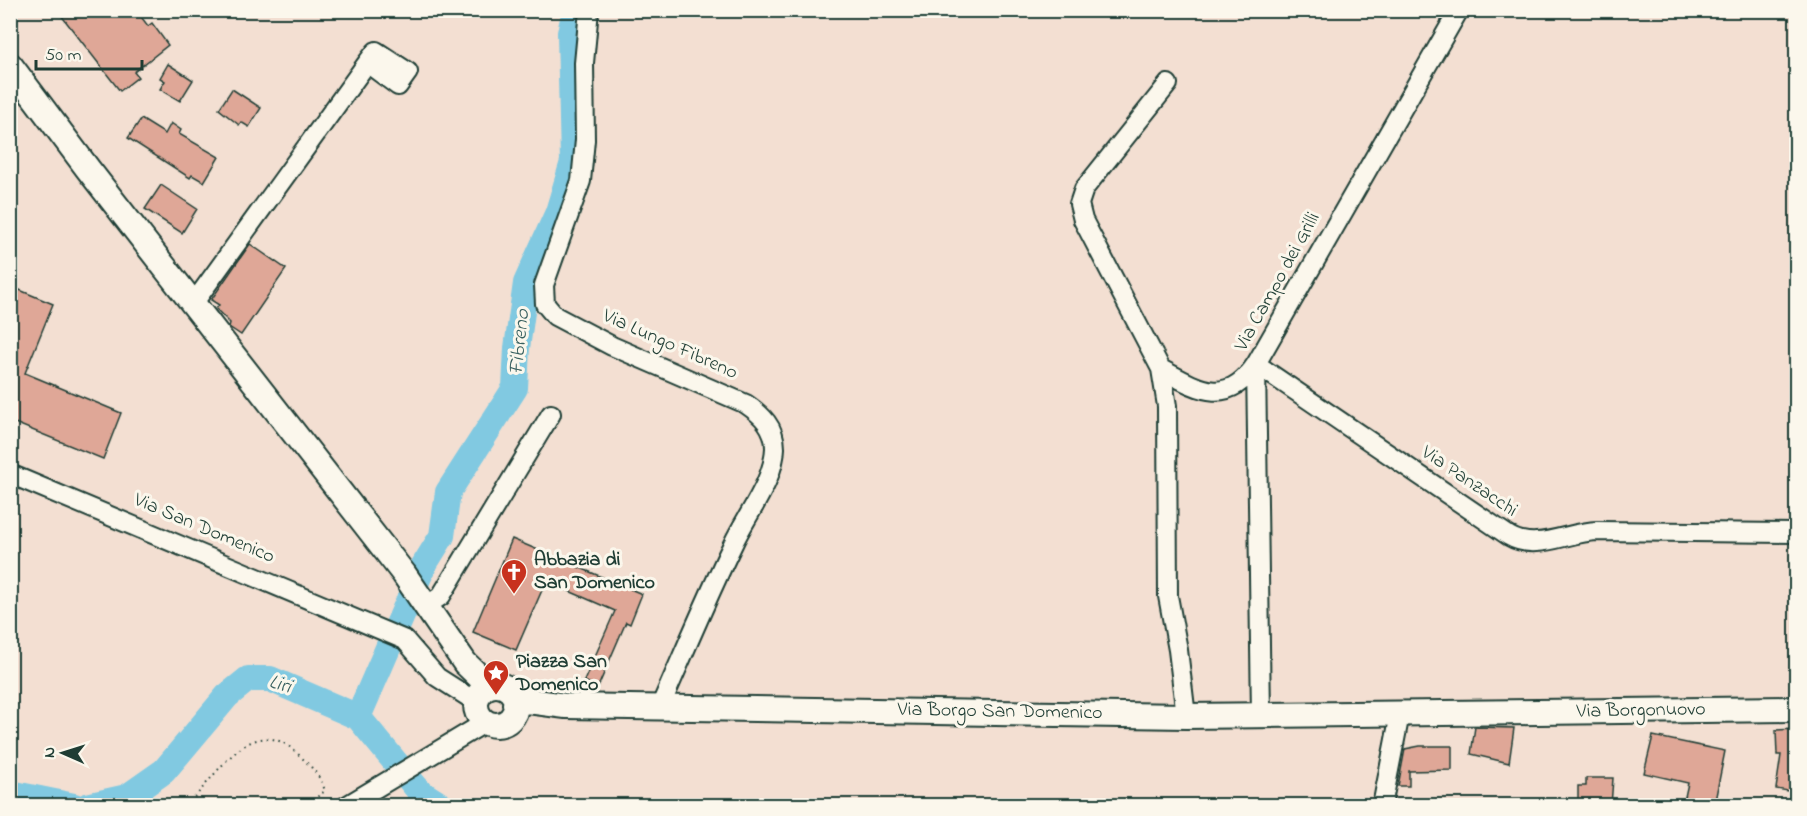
<svg xmlns="http://www.w3.org/2000/svg" width="1807" height="816" viewBox="0 0 1807 816" font-family="'Indie Flower',sans-serif">
  <rect width="100%" height="100%" fill="#f3dfd2"/>
  <filter id="ink" filterUnits="userSpaceOnUse"><feTurbulence type="fractalNoise" baseFrequency=".0167" numOctaves="2"/><feDisplacementMap in="SourceGraphic" scale="12" xChannelSelector="R" yChannelSelector="G"/><feConvolveMatrix kernelMatrix="1 2 1 2 8 2 1 2 1" color-interpolation-filters="sRGB"/></filter>
  <g filter="url(#ink)">
    <g fill="none" stroke-linecap="round" stroke-linejoin="round">
      <path stroke="#81c9e1" stroke-width="26" d="M 358,717 L 424,565 L 442,536 L 448,492 L 515,388 L 517,348 L 526,283 L 558,212 L 573,162 L 570,33 L 575,10
        M 10,793 L 74,806
        M 87,806 L 127,797 L 164,771 L 227,696 L 248,679 L 270,679 L 358,717 L 420,792 L 442,806"/>
    </g>
    <path fill="#dfa797" stroke="#1f3d34" stroke-width="1.5" d="M 57,10 L 136,10 L 148,26 L 152,23 L 168,45 L 134,72 L 138,77 L 120,91 Z
      M 168,64 L 193,80 L 180,101 L 160,89 L 165,81 L 160,78 Z
      M 232,89 L 261,108 L 249,127 L 241,122 L 239,125 L 219,109 Z
      M 141,119 L 165,134 L 171,123 L 181,130 L 179,134 L 219,157 L 204,182 L 192,175 L 190,178 L 128,138 Z
      M 161,185 L 197,209 L 182,233 L 145,209 Z
      M 250,244 L 286,269 L 241,335 L 229,327 L 230,323 L 216,309 L 219,305 L 211,300 Z
      M 10,286 L 53,304 L 25,373 L 121,413 L 103,459 L 10,421 Z
      M 512,539 L 642,594 L 630,624 L 626,622 L 598,687 L 584,681 L 615,611 L 546,581 L 516,650 L 473,632 Z
      M 1475,727 L 1514,728 L 1509,763 L 1471,754 Z
      M 1797,729 L 1797,788 L 1794,792 L 1776,789 L 1781,755 L 1777,755 L 1776,730 Z
      M 1653,736 L 1725,751 L 1715,801 L 1707,799 L 1707,806 L 1683,806 L 1688,783 L 1644,773 Z
      M 1420,746 L 1452,746 L 1452,770 L 1409,771 L 1409,786 L 1398,786 L 1405,749 Z
      M 1586,778 L 1613,778 L 1611,806 L 1578,806 L 1578,786 L 1586,786 Z"/>
    <g fill="none" stroke-linecap="round" stroke-linejoin="round">
      <g stroke="#1f3d34" stroke-width="22">
        <path id="minor" d="M 589,10 L 584,63 L 585,140 L 581,181 L 544,285 L 545,304 L 555,316 L 612,346 L 746,404 C 762,415 775,427 775,448 C 774,481 747,514 733,544 C 707,597 684,653 660,707
          M 1168,84 L 1084,189 L 1079,204 L 1083,220 L 1161,369 L 1167,406 L 1168,596 L 1178,650 L 1186,716
          M 193,304 L 367,63 L 376,51 L 408,72 L 398,86 L 367,63
          M 1161,369 C 1198,389 1227,408 1256,364 L 1509,536 C 1536,552 1567,532 1597,531 L 1796,533
          M 10,474 L 405,640 L 437,677 L 476,702
          M 426,606 L 441,596 L 551,414
          M 1261,715 L 1256,364 L 1459,10
          M 346,806 L 486,722
          M 1382,806 L 1400,714"/>
      </g>
      <g stroke="#1f3d34" stroke-width="28">
        <path id="major" d="M 10,65 L 88,169 L 404,574 L 465,663 L 489,686
          M476 705a20 20 0 1 1 40 0a20 20 0 1 1-40 0Z
          M 515,704 L 528,701 L 566,706 L 1186,716 L 1796,709"/>
      </g>
      <path stroke="#1f3d34" stroke-width="2" stroke-dasharray="1.5 4.5" stroke-linecap="butt" d="M 186,806 C 218,776 251,708 298,754 C 310,766 320,774 325,791 L 305,806"/>
      <use href="#minor" stroke="#fbf7ec" stroke-width="18"/>
      <use href="#major" stroke="#fbf7ec" stroke-width="24"/>
    </g>
  </g>
  <defs>
    <g id="church-pin" transform="scale(1.35)"><path d="M0 17L-7.5 6A9.5 9.5 0 1 1 7.5 6Z" fill="#c8321e" stroke="#fbf7ec"/><path d="M-1.2-6h2.4v3.5h3.3v2.4h-3.3V6h-2.4V-.1h-3.3v-2.4h3.3Z" fill="#fff"/></g>
    <g id="sight-pin" transform="scale(1.35)"><path d="M0 17L-7.5 6A9.5 9.5 0 1 1 7.5 6Z" fill="#c8321e" stroke="#fbf7ec"/><path d="M0-6L1.8-2.2L6-1.7L2.9 1.2L3.7 5.4L0 3.3L-3.7 5.4L-2.9 1.2L-6-1.7L-1.8-2.2Z" fill="#fff"/></g>
  </defs>
  <g fill-rule="evenodd">
    <use href="#church-pin" x="514" y="572"/>
    <use href="#sight-pin" x="496" y="673"/>
  </g>
  <g text-anchor="middle" dominant-baseline="central" stroke-width="6" stroke-linejoin="round" paint-order="stroke">
    <g font-size="20" fill="#1f3d34" stroke="#fbf7ec">
      <text transform="translate(1278 282) rotate(-61)">Via Campo dei Grilli</text>
      <text transform="translate(670 345) rotate(24)">Via Lungo Fibreno</text>
      <text transform="translate(1469 482) rotate(34)">Via Panzacchi</text>
      <text transform="translate(204 529) rotate(23)">Via San Domenico</text>
      <text transform="translate(1641 711) rotate(-1)">Via Borgonuovo</text>
      <text transform="translate(1000 712) rotate(1)">Via Borgo San Domenico</text>
    </g>
    <g font-size="20" font-weight="bold" fill="#1f3d34" stroke="#fbf7ec" text-anchor="start">
      <text x="534" y="560">Abbazia di<tspan x="534" dy="23">San Domenico</tspan></text>
      <text x="516" y="662">Piazza San<tspan x="516" dy="23">Domenico</tspan></text>
    </g>
    <g font-size="21" font-style="italic" fill="#38605f" stroke="#fbf7ec">
      <text transform="translate(520 342) rotate(-84)">Fibreno</text>
      <text transform="translate(280 685) rotate(17)">Liri</text>
    </g>
  </g>
  <rect width="1807" height="816" fill="none" stroke="#fbf7ec" stroke-width="36"/>
  <rect x="18" y="18" width="1771" height="780" fill="none" stroke="#1f3d34" stroke-width="2" filter="url(#ink)"/>
  <g transform="translate(63 753) rotate(273)" stroke="#fbf7ec" stroke-width="4.5" paint-order="stroke">
  <path d="M0-4.5L10 22L0 15L-10 22Z" fill="#1f3d34"/>
  <text y="-9" font-size="16" font-weight="bold" text-anchor="middle" fill="#1f3d34">N</text>
  </g>
  <path d="M36 60v9h106v-9" fill="none" stroke="#1f3d34" stroke-width="3"/>
  <text x="45" y="60" font-size="18" fill="#1f3d34" stroke="#fbf7ec" stroke-width="4.5" paint-order="stroke">50 m</text>
</svg>
